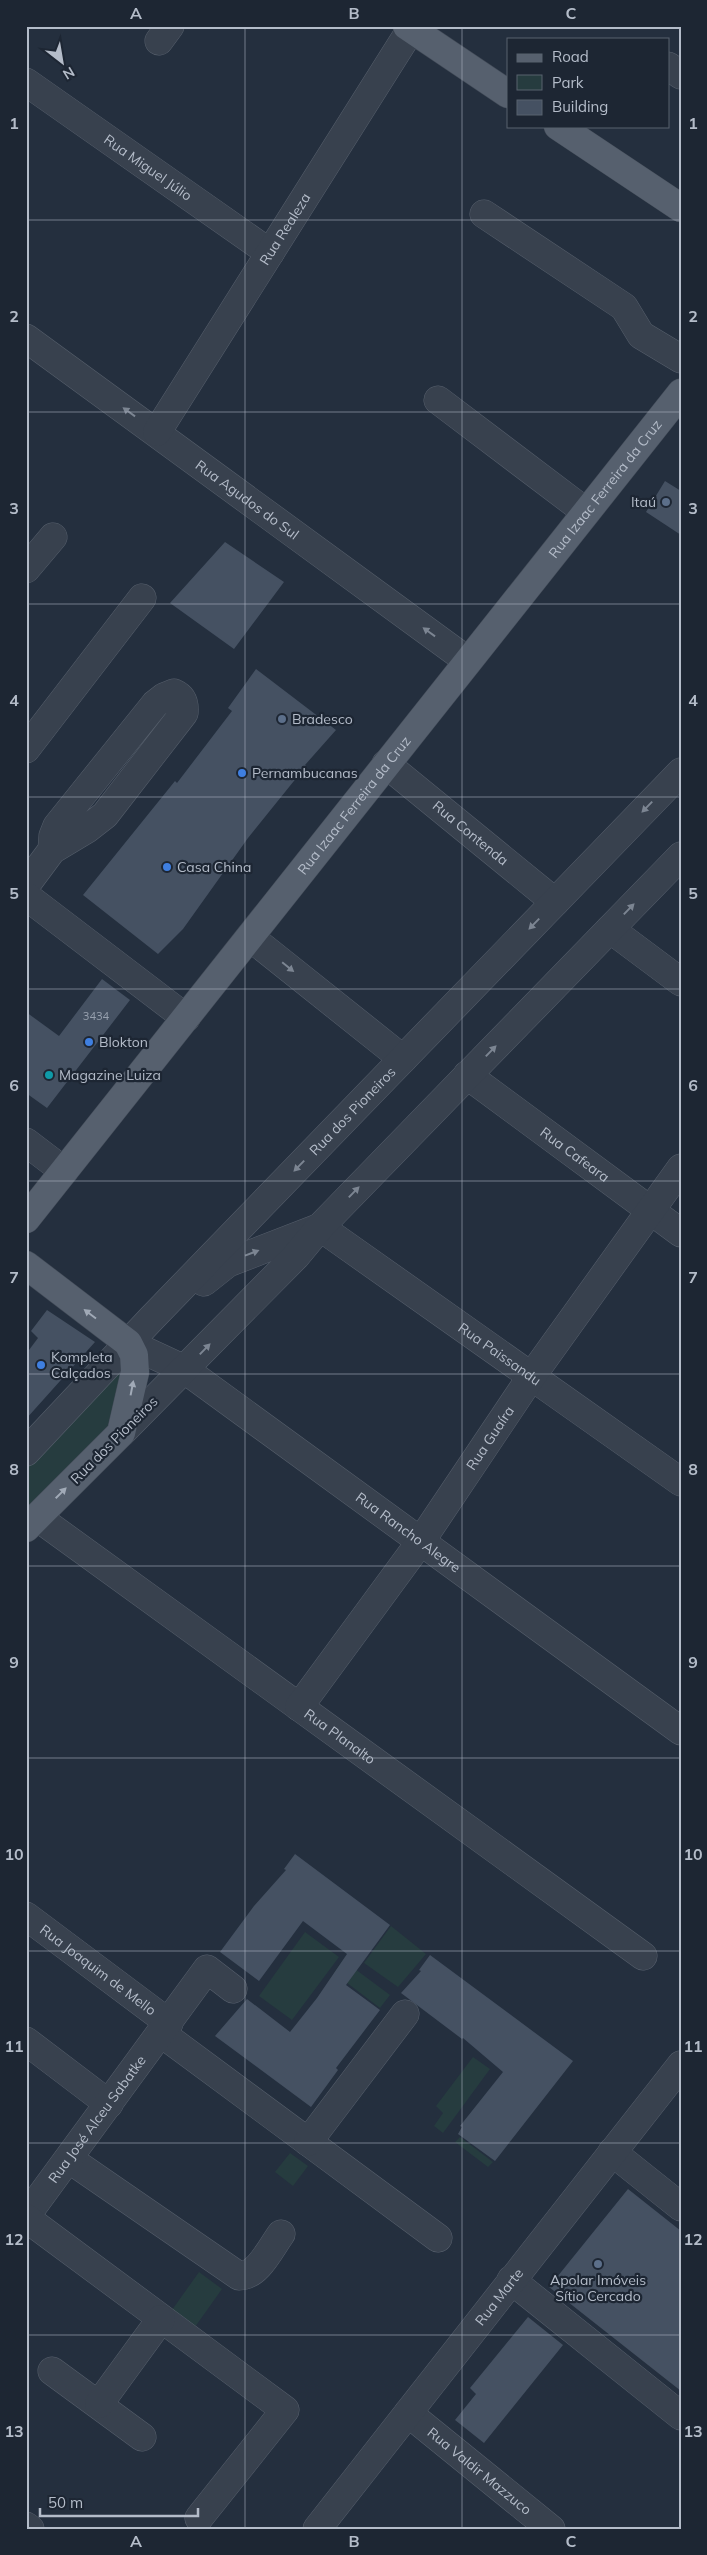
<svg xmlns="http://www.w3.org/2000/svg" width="707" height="2555" viewBox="0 0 707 2555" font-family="Mulish,sans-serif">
  <rect width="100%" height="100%" fill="#242f3e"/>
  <path fill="#263c3f" d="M 125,1348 L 118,1434 L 26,1526 L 26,1454 Z
    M 391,1926 L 426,1954 L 398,1987 L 364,1963 Z
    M 305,1932 L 339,1957 L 292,2020 L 259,1996 Z
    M 343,1960 L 390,1995 L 380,2008 L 334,1973 Z
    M 473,2057 L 490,2069 L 443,2133 L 434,2126 L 443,2113 L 436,2106 Z
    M 460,2137 L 493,2162 L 488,2167 L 455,2142 Z
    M 290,2153 L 308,2166 L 293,2186 L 275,2172 Z
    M 199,2272 L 222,2289 L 195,2327 L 172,2310 Z"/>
  <path fill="#455162" d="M 665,481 L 681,491 L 681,535 L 646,512 Z
    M 225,542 L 284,582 L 234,649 L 170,603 Z
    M 256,669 L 336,730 L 305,765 L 306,766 L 248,838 L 183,929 L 158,954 L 83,895 L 175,781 L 177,783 L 232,711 L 228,708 Z
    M 102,979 L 130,1000 L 47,1108 L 26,1093 L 26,1012 L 59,1036 Z
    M 47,1310 L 95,1342 L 26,1419 L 26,1354 L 38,1338 L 31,1331 Z
    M 295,1854 L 390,1925 L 346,1985 L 380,2010 L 336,2068 L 338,2070 L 311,2107 L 215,2036 L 247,1999 L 290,2032 L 317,1998 L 347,1954 L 303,1921 L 259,1981 L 220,1952 L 254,1906 L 286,1870 L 284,1869 Z
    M 430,1955 L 573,2061 L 495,2161 L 458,2134 L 462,2127 L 460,2126 L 503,2072 L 463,2038 L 462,2039 L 401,1993 L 421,1971 L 419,1970 Z
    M 628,2189 L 681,2231 L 681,2391 L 549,2287 Z
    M 528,2317 L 563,2345 L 484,2443 L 455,2420 L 476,2394 L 470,2388 Z"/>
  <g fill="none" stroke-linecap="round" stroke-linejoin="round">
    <g stroke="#565f6c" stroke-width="29">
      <g id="minor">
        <path d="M 159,41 L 170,26"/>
        <path d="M 668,66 L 681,75"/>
        <path id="s1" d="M 26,82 L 270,253"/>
        <path d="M 484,214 L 624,307 L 641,335 L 681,359"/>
        <path id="s2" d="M 26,338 L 468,661"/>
        <path d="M 438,400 L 586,512"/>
        <path id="s3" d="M 157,432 L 413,26"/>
        <path d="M 26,569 L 53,537"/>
        <path d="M 26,749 L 142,598"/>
        <path id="s4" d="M 386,764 L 555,902"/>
        <path d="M 26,885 L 52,850 L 87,829 L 105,815 L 184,713 C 185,703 183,697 174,693 L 164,697 L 155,704 L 57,826 L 53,836 L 52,850"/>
        <path d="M 26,896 L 186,1018"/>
        <path d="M 610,929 L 681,982"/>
        <path d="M 250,937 L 403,1059"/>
        <path id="s5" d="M 467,1075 L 681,1233"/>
        <path d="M 26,1142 L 64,1171"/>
        <path id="s6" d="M 320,1227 L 681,1482"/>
        <path d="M 204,1282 L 228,1263 L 318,1228"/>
        <path id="s7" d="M 128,1343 L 184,1369 L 681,1731"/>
        <path d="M 121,1433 L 296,1256 L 320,1227 L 681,856"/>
        <path id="s8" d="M 26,1452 L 151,1319 L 681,772"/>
        <path id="s9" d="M 37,1517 L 643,1956"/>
        <path id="s10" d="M 299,1707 L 421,1541 L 531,1377 L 681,1168"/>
        <path id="s11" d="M 26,1916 L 169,2023"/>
        <path d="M 161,2033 L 438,2238"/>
        <path d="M 26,2041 L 109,2104"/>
        <path d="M 308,2142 L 405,2014"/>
        <path d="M 612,2152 L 681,2207"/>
        <path d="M 69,2159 L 239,2276 C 258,2276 270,2249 281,2234"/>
        <path id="s12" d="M 26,2216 L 207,1969 L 233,1989"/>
        <path d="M 26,2218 L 285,2410 L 199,2518"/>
        <path d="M 511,2280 L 681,2416"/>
        <path d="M 52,2371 L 142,2437"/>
        <path d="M 99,2404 L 161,2319"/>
        <path id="s13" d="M 408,2413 L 551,2529"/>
        <path d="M 26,2526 L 30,2529"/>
        <path id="s14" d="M 317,2529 L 681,2065"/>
      </g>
    </g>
    <g stroke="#414a57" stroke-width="29">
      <g id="major">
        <path d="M 407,26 L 508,94"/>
        <path d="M 558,126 L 681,208"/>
        <path id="s15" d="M 26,1219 L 681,393"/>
        <path d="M 26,1265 L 128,1343 L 134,1355 L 135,1372 L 121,1433 L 26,1528"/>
      </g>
    </g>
    <use href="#minor" stroke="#38414e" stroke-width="28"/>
    <use href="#major" stroke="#56606e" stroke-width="28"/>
  </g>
  <defs><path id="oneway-solid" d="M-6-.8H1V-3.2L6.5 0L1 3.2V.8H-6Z" transform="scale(1.25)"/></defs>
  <g fill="#7c8592">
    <use href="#oneway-solid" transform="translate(129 412) rotate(-144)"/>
    <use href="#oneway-solid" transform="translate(429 632) rotate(-144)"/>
    <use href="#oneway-solid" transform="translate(647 807) rotate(134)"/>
    <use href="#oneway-solid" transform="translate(629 909) rotate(-46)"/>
    <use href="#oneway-solid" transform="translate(534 924) rotate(134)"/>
    <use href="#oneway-solid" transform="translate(288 967) rotate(39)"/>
    <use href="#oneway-solid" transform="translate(491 1051) rotate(-46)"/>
    <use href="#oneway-solid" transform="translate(299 1166) rotate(134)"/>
    <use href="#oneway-solid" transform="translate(354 1192) rotate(-46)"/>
    <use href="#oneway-solid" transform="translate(252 1253) rotate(-21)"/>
    <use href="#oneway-solid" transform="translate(205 1349) rotate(-46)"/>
  </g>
  <g fill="#a1aab7">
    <use href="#oneway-solid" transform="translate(90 1314) rotate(-143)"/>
    <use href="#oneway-solid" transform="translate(132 1388) rotate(-79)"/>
    <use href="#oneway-solid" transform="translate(61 1493) rotate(-45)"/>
  </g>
  <path fill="none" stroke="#b4bcc9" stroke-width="1" stroke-opacity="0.55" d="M 245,26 L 245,2529M 462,26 L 462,2529M 26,220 L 681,220M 26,412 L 681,412M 26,604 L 681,604M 26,797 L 681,797M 26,989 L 681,989M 26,1181 L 681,1181M 26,1374 L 681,1374M 26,1566 L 681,1566M 26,1758 L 681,1758M 26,1951 L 681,1951M 26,2143 L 681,2143M 26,2335 L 681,2335"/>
  <g fill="#5c6f8a" stroke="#1d2633" stroke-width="2">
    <circle cx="666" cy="502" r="5"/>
    <circle cx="282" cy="719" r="5"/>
    <circle cx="598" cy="2264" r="5"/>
  </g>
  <g fill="#3f7fe0" stroke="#1d2633" stroke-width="2">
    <circle cx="242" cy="773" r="5"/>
    <circle cx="167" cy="867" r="5"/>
    <circle cx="89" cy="1042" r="5"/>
    <circle cx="41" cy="1365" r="5"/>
  </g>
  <circle fill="#0f9aa8" stroke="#1d2633" stroke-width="2" cx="49" cy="1075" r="5"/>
  <g text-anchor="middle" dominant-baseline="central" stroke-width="4.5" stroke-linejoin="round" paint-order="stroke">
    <g font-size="11" fill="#98a1af">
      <text x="96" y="1016">3434</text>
    </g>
    <g font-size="14" fill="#b4bcc9" stroke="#1d2633">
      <text stroke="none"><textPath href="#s1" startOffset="149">Rua Miguel Júlio</textPath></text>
      <text stroke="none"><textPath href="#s3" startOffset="240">Rua Realeza</textPath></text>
      <text stroke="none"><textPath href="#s15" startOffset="932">Rua Izaac Ferreira da Cruz</textPath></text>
      <text stroke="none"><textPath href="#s2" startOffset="274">Rua Agudos do Sul</textPath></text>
      <text stroke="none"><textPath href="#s15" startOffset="528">Rua Izaac Ferreira da Cruz</textPath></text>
      <text stroke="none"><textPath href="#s4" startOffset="109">Rua Contenda</textPath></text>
      <text stroke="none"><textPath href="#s8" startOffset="472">Rua dos Pioneiros</textPath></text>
      <text stroke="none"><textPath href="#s5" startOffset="134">Rua Cafeara</textPath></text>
      <text stroke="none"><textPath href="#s6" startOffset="220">Rua Paissandu</textPath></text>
      <text stroke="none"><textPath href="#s10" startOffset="330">Rua Guaíra</textPath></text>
      <text transform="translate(114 1440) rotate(-45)">Rua dos Pioneiros</text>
      <text stroke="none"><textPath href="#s7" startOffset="339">Rua Rancho Alegre</textPath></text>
      <text stroke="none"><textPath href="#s9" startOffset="374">Rua Planalto</textPath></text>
      <text stroke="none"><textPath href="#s11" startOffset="90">Rua Joaquim de Mello</textPath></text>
      <text stroke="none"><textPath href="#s12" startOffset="120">Rua José Alceu Sabatke</textPath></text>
      <text stroke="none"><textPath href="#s14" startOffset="295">Rua Marte</textPath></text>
      <text stroke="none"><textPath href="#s13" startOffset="92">Rua Valdir Mazzuco</textPath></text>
    </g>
    <g font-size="14" fill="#b4bcc9" stroke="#1d2633" text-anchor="start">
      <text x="656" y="502" text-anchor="end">Itaú</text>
      <text x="292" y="719">Bradesco</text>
      <text x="252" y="773">Pernambucanas</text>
      <text x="177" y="867">Casa China</text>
      <text x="99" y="1042">Blokton</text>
      <text x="59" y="1075">Magazine Luiza</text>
      <text x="51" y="1357">Kompleta<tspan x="51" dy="16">Calçados</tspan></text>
      <text x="598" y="2280" text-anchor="middle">Apolar Imóveis<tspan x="598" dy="16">Sítio Cercado</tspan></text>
    </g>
  </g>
  <rect width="707" height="2555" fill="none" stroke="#1d2633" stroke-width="55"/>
  <rect x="507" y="38" width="162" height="90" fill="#1d2633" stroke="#59626f"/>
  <rect x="517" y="54" width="25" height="8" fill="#56606e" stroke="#59626f"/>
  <text x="552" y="62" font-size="15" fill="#b4bcc9">Road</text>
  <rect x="517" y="75" width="25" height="15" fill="#263c3f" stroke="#59626f"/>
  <text x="552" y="88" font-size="15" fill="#b4bcc9">Park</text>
  <rect x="517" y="100" width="25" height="15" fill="#455162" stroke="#59626f"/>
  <text x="552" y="112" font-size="15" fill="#b4bcc9">Building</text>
  <g transform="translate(62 62) rotate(149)" stroke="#1d2633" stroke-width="4" paint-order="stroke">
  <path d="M0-4L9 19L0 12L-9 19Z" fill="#b4bcc9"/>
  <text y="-8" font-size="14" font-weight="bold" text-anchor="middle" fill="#b4bcc9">N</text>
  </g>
  <path d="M40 2508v8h158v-8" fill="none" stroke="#b4bcc9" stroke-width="2.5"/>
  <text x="48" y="2508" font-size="15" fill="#b4bcc9" stroke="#1d2633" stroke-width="4" paint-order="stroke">50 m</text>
  <rect x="28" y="28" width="652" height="2500" fill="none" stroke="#b4bcc9" stroke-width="2"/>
  <g font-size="16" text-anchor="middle" font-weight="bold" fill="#b4bcc9">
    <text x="136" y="19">A</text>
    <text x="354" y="19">B</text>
    <text x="571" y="19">C</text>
    <text x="14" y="129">1</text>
    <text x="693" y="129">1</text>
    <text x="14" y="322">2</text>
    <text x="693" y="322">2</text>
    <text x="14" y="514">3</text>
    <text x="693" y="514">3</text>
    <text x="14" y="706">4</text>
    <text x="693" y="706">4</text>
    <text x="14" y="899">5</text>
    <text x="693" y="899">5</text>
    <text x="14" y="1091">6</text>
    <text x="693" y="1091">6</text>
    <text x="14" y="1283">7</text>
    <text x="693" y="1283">7</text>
    <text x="14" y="1475">8</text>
    <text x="693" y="1475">8</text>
    <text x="14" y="1668">9</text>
    <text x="693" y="1668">9</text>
    <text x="14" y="1860">10</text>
    <text x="693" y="1860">10</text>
    <text x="14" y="2052">11</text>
    <text x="693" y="2052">11</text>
    <text x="14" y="2245">12</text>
    <text x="693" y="2245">12</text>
    <text x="14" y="2437">13</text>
    <text x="693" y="2437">13</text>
    <text x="136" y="2547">A</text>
    <text x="354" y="2547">B</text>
    <text x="571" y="2547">C</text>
  </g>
</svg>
